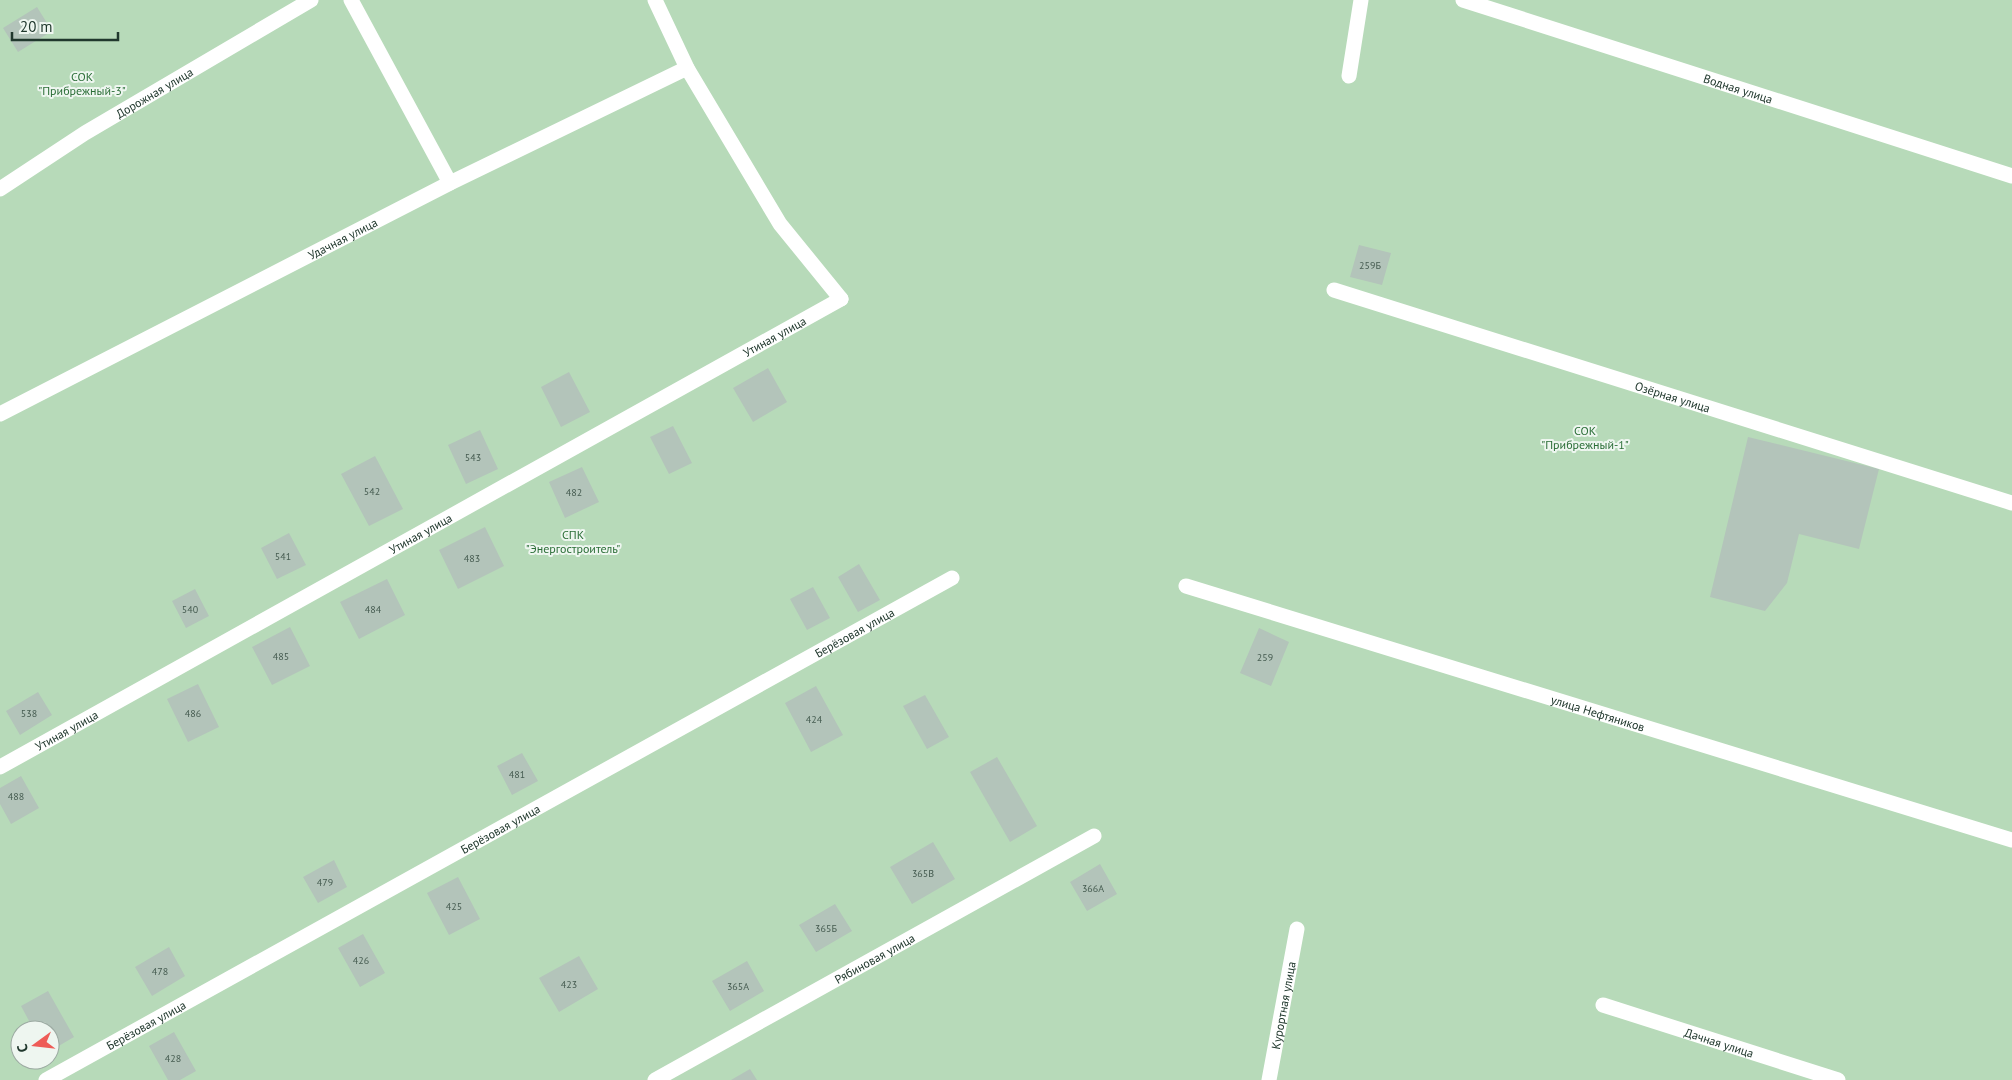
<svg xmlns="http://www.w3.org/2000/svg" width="2012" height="1080" viewBox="0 0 2012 1080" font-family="'PT Sans',sans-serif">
  <rect width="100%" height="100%" fill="#dee9e2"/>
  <path fill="#b7dab9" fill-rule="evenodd" d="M 0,0 L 2012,0 L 2012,1080 L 0,1080 ZM 20,1030 L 50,1030 L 50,1060 L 20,1060 Z"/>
  <path fill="#b3c4ba" d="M 37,7 L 52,31 L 18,52 L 3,28 Z
    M 1359,245 L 1391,253 L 1382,285 L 1350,277 Z
    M 768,368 L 787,402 L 753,422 L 733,388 Z
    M 569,372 L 590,412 L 561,427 L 541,387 Z
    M 673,426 L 692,463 L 669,474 L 650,437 Z
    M 480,430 L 498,469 L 466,484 L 448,445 Z
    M 1748,437 L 1879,469 L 1859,549 L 1799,534 L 1787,583 L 1765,611 L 1710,597 Z
    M 375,456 L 403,509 L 369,526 L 341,474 Z
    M 582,467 L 599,502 L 565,518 L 549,482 Z
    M 485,527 L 504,566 L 458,589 L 439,550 Z
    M 289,533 L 306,565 L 277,579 L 261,548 Z
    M 859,564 L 880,600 L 858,612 L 838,577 Z
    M 387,579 L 405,615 L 359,639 L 340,602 Z
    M 813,587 L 830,618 L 807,630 L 790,599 Z
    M 195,589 L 209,616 L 186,628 L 172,601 Z
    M 290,627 L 310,666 L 272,685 L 252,647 Z
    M 1259,628 L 1289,642 L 1271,686 L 1240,673 Z
    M 198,684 L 219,727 L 188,742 L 167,699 Z
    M 816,686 L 843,735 L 811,752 L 785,703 Z
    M 38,692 L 52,715 L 20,735 L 6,711 Z
    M 925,695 L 949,737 L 927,749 L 903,706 Z
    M 522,753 L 538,781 L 512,795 L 497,766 Z
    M 997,757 L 1037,826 L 1010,842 L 970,772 Z
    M 21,776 L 39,808 L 11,824 L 0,804 L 0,788 Z
    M 933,842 L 955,879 L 912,904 L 890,867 Z
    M 334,860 L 347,887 L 318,903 L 303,877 Z
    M 1100,864 L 1117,894 L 1087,911 L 1070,882 Z
    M 458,877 L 480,919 L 449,935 L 427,893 Z
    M 835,904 L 852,931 L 816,952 L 799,925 Z
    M 363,934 L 385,973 L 360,987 L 338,948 Z
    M 169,947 L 185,976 L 152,996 L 135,967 Z
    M 579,956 L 598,989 L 559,1012 L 539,978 Z
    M 747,961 L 764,991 L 730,1011 L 712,981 Z
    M 48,991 L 74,1037 L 50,1051 L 50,1030 L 34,1030 L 21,1006 Z
    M 174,1032 L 196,1071 L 180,1080 L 168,1080 L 149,1046 Z
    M 750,1069 L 757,1080 L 731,1080 Z"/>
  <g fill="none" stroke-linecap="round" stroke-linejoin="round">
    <g stroke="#fff" stroke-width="15">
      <path d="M 351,0 L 450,183"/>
      <path d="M 655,0 L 687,68 L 780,224 L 841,299"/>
      <path id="s1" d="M 0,414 L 450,183 L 687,68"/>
    </g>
    <g stroke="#fff" stroke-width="15">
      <path id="s2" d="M 1463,0 L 2012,176"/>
      <path d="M 1349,76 L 1361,0"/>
      <path id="s3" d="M 0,189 L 85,133 L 311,0"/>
      <path id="s4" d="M 1334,290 L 2012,503"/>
      <path id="s5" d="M 1186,586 L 2012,840"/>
      <path id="s6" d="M 0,767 L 841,299"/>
      <path id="s7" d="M 1603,1005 L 1838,1080"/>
      <path id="s8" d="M 46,1080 L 952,578"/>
      <path id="s9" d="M 655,1080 L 1094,836"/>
      <path id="s10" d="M 1269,1080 L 1297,929"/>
    </g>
  </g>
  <g text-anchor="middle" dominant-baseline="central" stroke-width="4" stroke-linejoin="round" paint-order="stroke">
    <g font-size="10" fill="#455b50">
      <text x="1370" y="265">259Б</text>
      <text x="473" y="457">543</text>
      <text x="372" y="491">542</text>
      <text x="574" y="492">482</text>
      <text x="283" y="556">541</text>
      <text x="472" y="558">483</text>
      <text x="190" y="609">540</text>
      <text x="373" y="609">484</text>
      <text x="281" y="656">485</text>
      <text x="1265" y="657">259</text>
      <text x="29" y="713">538</text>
      <text x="193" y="713">486</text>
      <text x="814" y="719">424</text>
      <text x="517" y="774">481</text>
      <text x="16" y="796">488</text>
      <text x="923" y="873">365В</text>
      <text x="325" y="882">479</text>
      <text x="1093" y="888">366А</text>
      <text x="454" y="906">425</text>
      <text x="826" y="928">365Б</text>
      <text x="361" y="960">426</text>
      <text x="160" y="971">478</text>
      <text x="569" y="984">423</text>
      <text x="738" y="986">365А</text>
      <text x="173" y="1058">428</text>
    </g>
    <g font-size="12" fill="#2b6e37" stroke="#eef6f0">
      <text x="82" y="76">СОК<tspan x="82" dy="14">"Прибрежный-3"</tspan></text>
      <text x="1585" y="430">СОК<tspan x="1585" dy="14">"Прибрежный-1"</tspan></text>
      <text x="573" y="534">СПК<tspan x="573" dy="14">"Энергостроитель"</tspan></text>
    </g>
    <g font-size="12" fill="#20382d" stroke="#eef6f0">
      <text stroke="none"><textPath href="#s2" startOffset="289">Водная улица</textPath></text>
      <text stroke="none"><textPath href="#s3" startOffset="182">Дорожная улица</textPath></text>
      <text stroke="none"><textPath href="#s1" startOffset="385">Удачная улица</textPath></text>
      <text stroke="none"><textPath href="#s6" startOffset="886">Утиная улица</textPath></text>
      <text stroke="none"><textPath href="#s4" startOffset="355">Озёрная улица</textPath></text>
      <text stroke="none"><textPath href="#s6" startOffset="481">Утиная улица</textPath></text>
      <text stroke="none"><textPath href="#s8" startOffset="924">Берёзовая улица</textPath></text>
      <text stroke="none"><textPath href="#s5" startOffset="431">улица Нефтяников</textPath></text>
      <text stroke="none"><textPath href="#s6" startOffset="76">Утиная улица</textPath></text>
      <text stroke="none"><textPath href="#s8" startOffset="519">Берёзовая улица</textPath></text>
      <text stroke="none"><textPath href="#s9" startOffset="251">Рябиновая улица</textPath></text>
      <text stroke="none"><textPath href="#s10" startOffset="76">Курортная улица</textPath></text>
      <text stroke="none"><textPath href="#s8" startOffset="114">Берёзовая улица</textPath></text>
      <text stroke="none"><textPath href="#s7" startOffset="122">Дачная улица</textPath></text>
    </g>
  </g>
  <g transform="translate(35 1045) rotate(255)"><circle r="24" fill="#eef6f0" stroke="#9caaa2"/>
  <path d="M0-4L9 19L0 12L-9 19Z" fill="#ee5c57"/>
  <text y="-8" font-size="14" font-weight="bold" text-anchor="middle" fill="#20382d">С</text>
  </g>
  <path d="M12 32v8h106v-8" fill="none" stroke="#20382d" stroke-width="2.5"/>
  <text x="20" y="32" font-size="15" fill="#20382d" stroke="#eef6f0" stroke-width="4" paint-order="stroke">20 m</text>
</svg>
